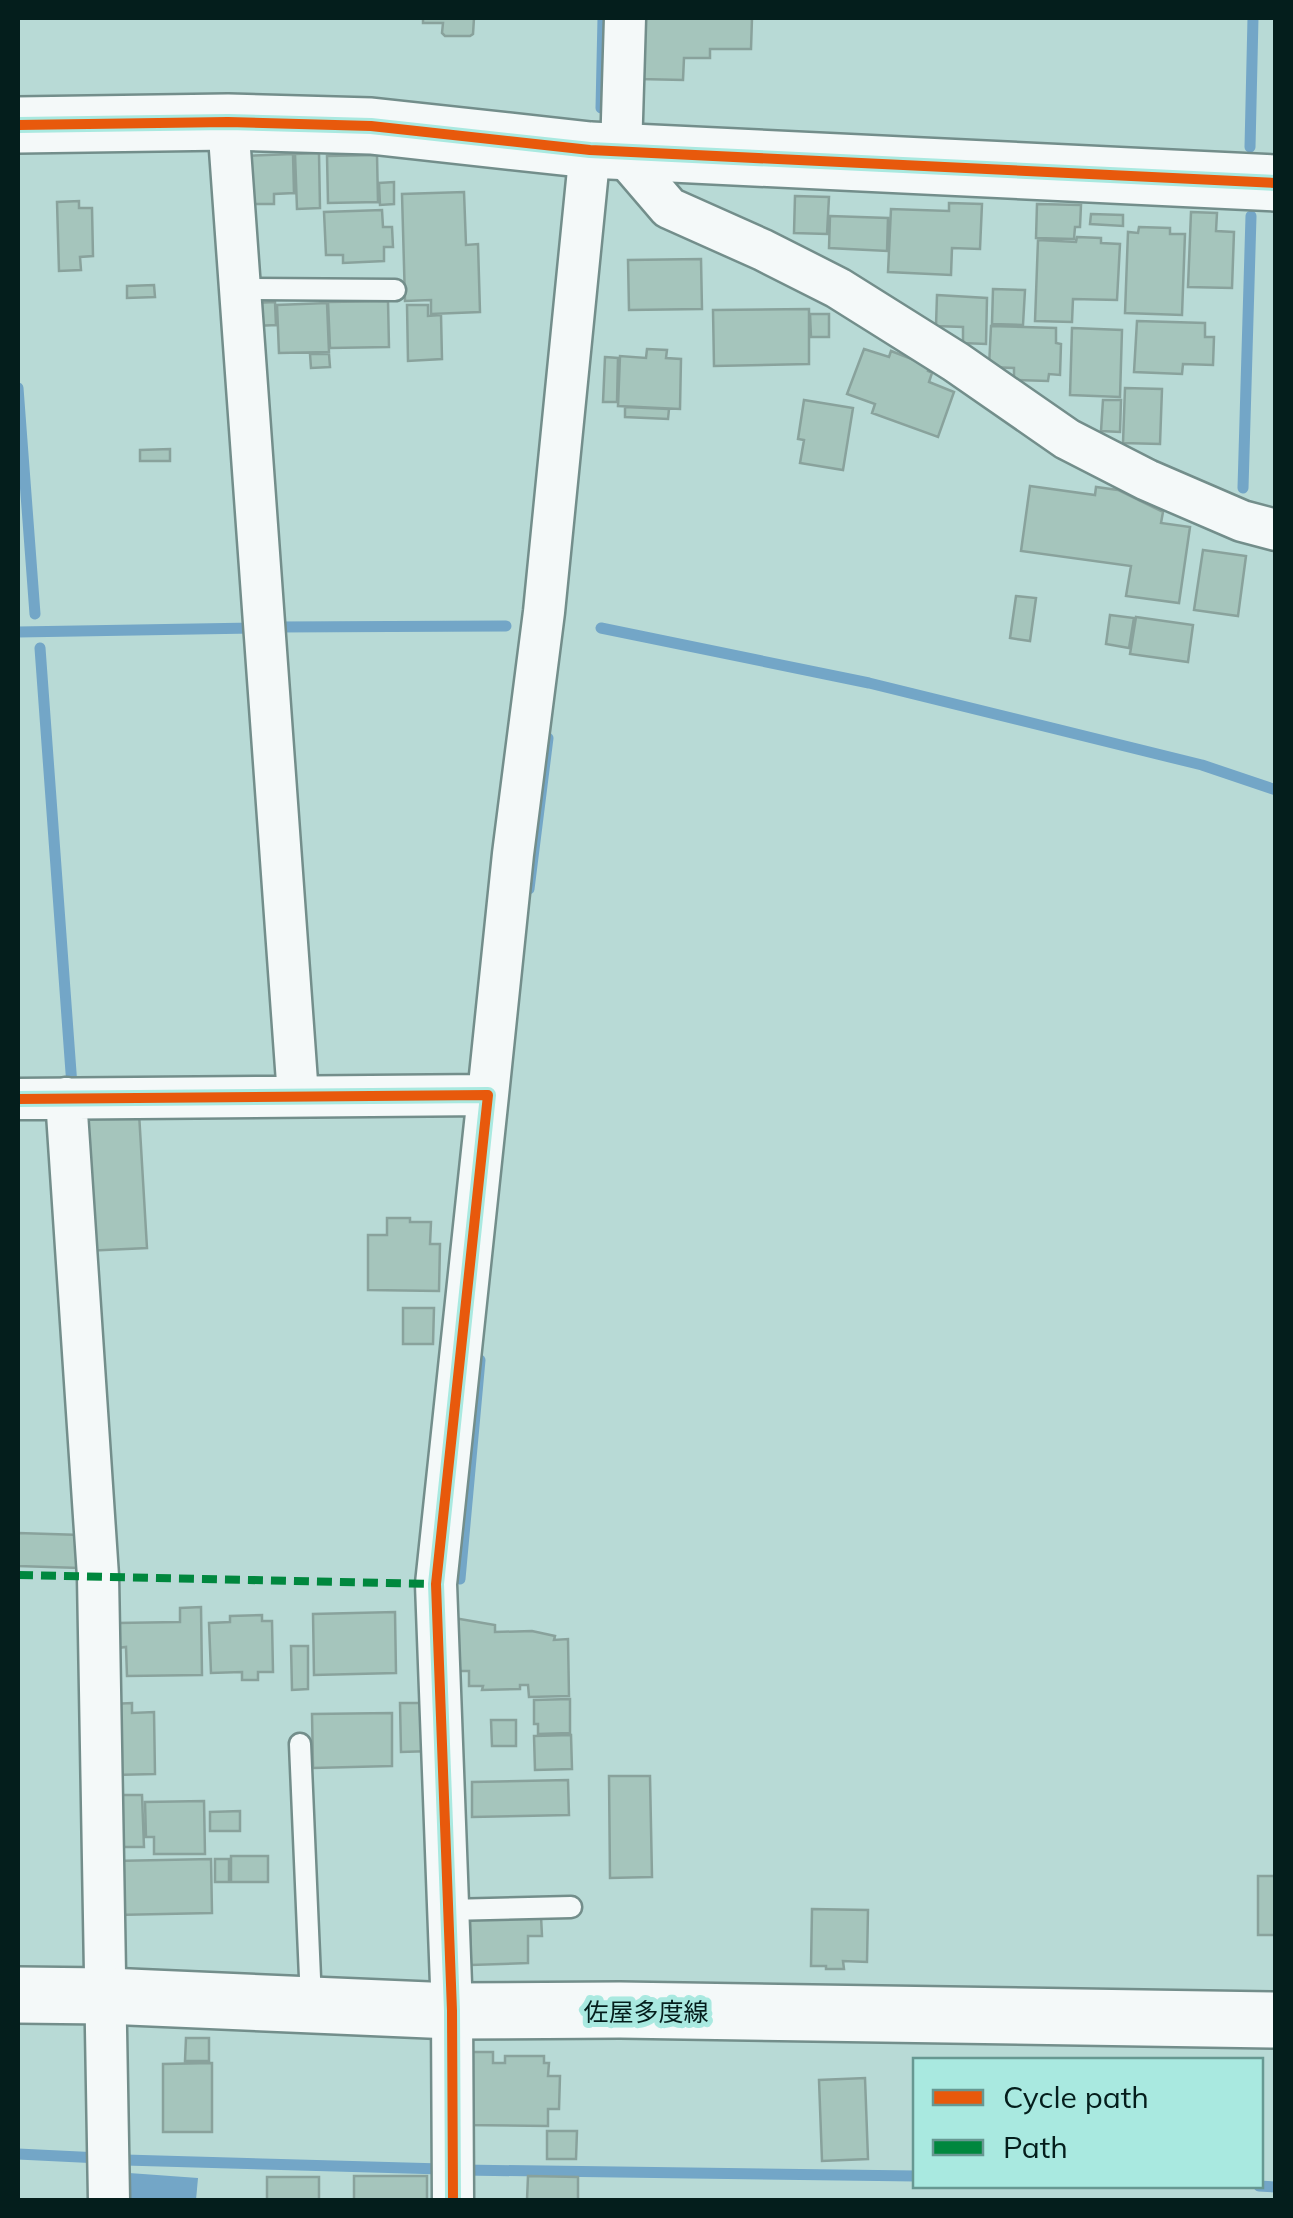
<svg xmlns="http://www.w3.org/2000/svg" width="1293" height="2218" viewBox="0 0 1293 2218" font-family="Mulish,'Noto Sans JP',sans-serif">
  <rect width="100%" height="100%" fill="#b8dad6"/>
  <path fill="#73a6c7" d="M 129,2173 L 198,2178 L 196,2200 L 127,2200 Z"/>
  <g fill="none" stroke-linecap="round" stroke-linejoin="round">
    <path stroke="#73a6c7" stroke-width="11" d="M 601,108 L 603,18
      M 1250,147 L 1253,18
      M 18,388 L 35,614
      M 1243,488 L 1251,216
      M 276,627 L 506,626
      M 601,628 L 869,683 L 1202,765 L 1276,790
      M 18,632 L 254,628
      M 40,648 L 72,1086
      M 529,889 L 548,738
      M 460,1579 L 480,1360
      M 18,2154 L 100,2158
      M 125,2160 L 442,2169
      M 462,2170 L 916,2176
      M 1259,2186 L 1276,2187"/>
  </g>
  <path fill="#a5c5bc" stroke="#89a29c" stroke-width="2.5" d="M 423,18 L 474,18 L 473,34 L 470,36 L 445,36 L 442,33 L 443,23 L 423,23 Z
    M 642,18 L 752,18 L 751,49 L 710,49 L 710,58 L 684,58 L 683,80 L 640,79 Z
    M 319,153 L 320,208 L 297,209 L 295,154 Z
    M 293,154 L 294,193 L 274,194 L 274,204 L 247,204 L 240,156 Z
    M 377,155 L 378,202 L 328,203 L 327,156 Z
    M 394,182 L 394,204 L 380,205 L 379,183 Z
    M 464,192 L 466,245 L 478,244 L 480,312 L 431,314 L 431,300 L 405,301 L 402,194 Z
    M 795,196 L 829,197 L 827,234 L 794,233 Z
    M 79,201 L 79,208 L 92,208 L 93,256 L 80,257 L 81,270 L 59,271 L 57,202 Z
    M 949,203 L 982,204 L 980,249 L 952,248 L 951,275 L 888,272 L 891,209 L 949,211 Z
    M 1037,204 L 1081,205 L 1080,227 L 1075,227 L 1074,239 L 1036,238 Z
    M 382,210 L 383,227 L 392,227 L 393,247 L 384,247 L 384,261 L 343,263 L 343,255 L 326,255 L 324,212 Z
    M 1191,212 L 1217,213 L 1216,231 L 1234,232 L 1232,288 L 1188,287 Z
    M 1091,214 L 1123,215 L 1123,226 L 1090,224 Z
    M 830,216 L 888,218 L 887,251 L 829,248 Z
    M 1139,227 L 1170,228 L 1170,234 L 1185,234 L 1182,315 L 1125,313 L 1128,232 L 1138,233 Z
    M 1077,237 L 1101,238 L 1101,243 L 1120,244 L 1117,300 L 1073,299 L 1072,322 L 1035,321 L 1038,240 L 1076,242 Z
    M 701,259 L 702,309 L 629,310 L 628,260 Z
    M 154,285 L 155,297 L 127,298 L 127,286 Z
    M 993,289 L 1025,290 L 1023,325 L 992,324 Z
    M 937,295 L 987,298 L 986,344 L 963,343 L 963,327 L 936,326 Z
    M 388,301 L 389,347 L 330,348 L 328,302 Z
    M 275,302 L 276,325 L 252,326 L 251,303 Z
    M 327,303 L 329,352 L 279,353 L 277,305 Z
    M 407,305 L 428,305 L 428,316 L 441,315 L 442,359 L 408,361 Z
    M 809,309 L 809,364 L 714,366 L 713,310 Z
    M 810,314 L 829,314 L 829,337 L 811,337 Z
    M 1137,321 L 1205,323 L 1205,337 L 1214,337 L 1213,365 L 1183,364 L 1182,374 L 1134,372 Z
    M 991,326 L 1056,328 L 1056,343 L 1061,344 L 1060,375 L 1049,374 L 1048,381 L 1014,380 L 1014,368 L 989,367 Z
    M 1072,328 L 1122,330 L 1120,397 L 1070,395 Z
    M 647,349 L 667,350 L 666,358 L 681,359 L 680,409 L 618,406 L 620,356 L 646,358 Z
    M 864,349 L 889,357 L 891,351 L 930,366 L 928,371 L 932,373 L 929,382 L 954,392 L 938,437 L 872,413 L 875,404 L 847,394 Z
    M 310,354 L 329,354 L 330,367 L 311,368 Z
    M 605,357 L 618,358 L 617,402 L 603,402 Z
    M 1125,388 L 1162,389 L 1160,444 L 1123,443 Z
    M 804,400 L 853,408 L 843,470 L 800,463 L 804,440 L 798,439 Z
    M 1103,400 L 1121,400 L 1120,432 L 1101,431 Z
    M 625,407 L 669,409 L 668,419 L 625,417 Z
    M 170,449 L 170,461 L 140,461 L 140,450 Z
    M 1030,486 L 1095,495 L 1096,487 L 1118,490 L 1163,512 L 1161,523 L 1190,527 L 1179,603 L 1126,596 L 1131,566 L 1021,551 Z
    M 1203,550 L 1246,556 L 1238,616 L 1194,610 Z
    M 1016,596 L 1036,598 L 1030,641 L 1010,638 Z
    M 1110,615 L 1134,618 L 1129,648 L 1106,644 Z
    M 1136,617 L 1193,625 L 1188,662 L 1130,654 Z
    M 139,1113 L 147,1248 L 84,1251 L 76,1117 Z
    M 387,1218 L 410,1218 L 410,1222 L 431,1222 L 430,1244 L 440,1244 L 439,1291 L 368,1290 L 368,1235 L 387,1235 Z
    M 403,1308 L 434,1308 L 433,1344 L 403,1344 Z
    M 18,1533 L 81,1535 L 80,1568 L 18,1566 Z
    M 201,1607 L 202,1675 L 127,1676 L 126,1647 L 117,1648 L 117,1623 L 180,1622 L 180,1608 Z
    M 395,1612 L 396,1673 L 314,1675 L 313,1614 Z
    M 262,1615 L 262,1621 L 272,1621 L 273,1672 L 258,1672 L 258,1680 L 242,1680 L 242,1672 L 211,1673 L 209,1623 L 230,1622 L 230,1616 Z
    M 454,1618 L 495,1625 L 495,1632 L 532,1631 L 555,1636 L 554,1640 L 568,1639 L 569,1696 L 529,1697 L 528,1685 L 520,1685 L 520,1689 L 482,1690 L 483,1686 L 469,1686 L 469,1671 L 455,1671 Z
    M 291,1646 L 308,1646 L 308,1689 L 292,1690 Z
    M 570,1699 L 570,1733 L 538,1734 L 538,1724 L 534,1724 L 534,1700 Z
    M 132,1703 L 132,1713 L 154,1712 L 155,1774 L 113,1775 L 111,1704 Z
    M 400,1703 L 432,1703 L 433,1751 L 401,1752 Z
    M 392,1713 L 392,1766 L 313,1768 L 312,1714 Z
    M 491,1720 L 516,1720 L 516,1746 L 492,1746 Z
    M 571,1735 L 572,1769 L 535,1770 L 534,1736 Z
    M 609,1776 L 650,1776 L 652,1877 L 610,1878 Z
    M 568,1780 L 569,1815 L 472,1817 L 472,1782 Z
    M 108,1795 L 142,1795 L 144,1847 L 109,1847 Z
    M 204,1801 L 205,1854 L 154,1854 L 154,1837 L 146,1837 L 145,1802 Z
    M 240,1811 L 240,1831 L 210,1831 L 210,1812 Z
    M 231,1856 L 268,1856 L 268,1882 L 231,1882 Z
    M 211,1859 L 212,1913 L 115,1915 L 114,1861 Z
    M 215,1859 L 229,1859 L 229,1882 L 215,1882 Z
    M 1258,1876 L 1276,1876 L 1276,1935 L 1258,1935 Z
    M 812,1909 L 868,1910 L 867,1962 L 843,1961 L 844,1969 L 826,1969 L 826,1966 L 811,1966 Z
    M 541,1916 L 542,1936 L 528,1936 L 528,1963 L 471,1965 L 470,1917 Z
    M 186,2038 L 209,2038 L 209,2061 L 185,2061 Z
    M 463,2052 L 493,2052 L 493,2063 L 505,2063 L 505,2056 L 544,2056 L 544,2063 L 549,2063 L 548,2076 L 560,2076 L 559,2109 L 548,2109 L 548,2126 L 462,2125 Z
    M 212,2063 L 212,2132 L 163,2132 L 163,2064 Z
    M 865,2078 L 868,2159 L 822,2161 L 819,2080 Z
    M 547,2131 L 577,2131 L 576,2159 L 547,2159 Z
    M 354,2176 L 427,2176 L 427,2200 L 354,2200 Z
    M 528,2176 L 578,2177 L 578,2200 L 527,2200 Z
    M 267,2177 L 319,2177 L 319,2200 L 267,2200 Z"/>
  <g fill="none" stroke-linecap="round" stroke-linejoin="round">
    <g stroke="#738e8b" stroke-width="25">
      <path id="lane" d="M 239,289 L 395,290
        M 300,1744 L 311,2001
        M 448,1910 L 571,1907"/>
    </g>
    <g stroke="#738e8b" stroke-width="45">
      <path id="street" d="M 625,18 L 621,152 L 669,208 L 763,250 L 838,288 L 956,362 L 1067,439 L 1147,480 L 1242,521 L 1276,530
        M 228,122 L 298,1096
        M 488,1095 L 513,854 L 544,612 L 590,150
        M 66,1098 L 98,1576 L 109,2200
        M 18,1099 L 488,1095 L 436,1584 L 452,2011 L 453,2200"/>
    </g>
    <g stroke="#738e8b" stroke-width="60">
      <path id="secondary" d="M 18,125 L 228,122 L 371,126 L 590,150 L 1276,183
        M 18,1995 L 106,1996 L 452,2011 L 620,2010 L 1276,2020"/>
    </g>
    <use href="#lane" stroke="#f4f9f9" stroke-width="20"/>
    <use href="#street" stroke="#f4f9f9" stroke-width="40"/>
    <use href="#secondary" stroke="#f4f9f9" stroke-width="55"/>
    <path stroke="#00873e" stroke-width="8" stroke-dasharray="15 8" stroke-linecap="butt" d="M 18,1575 L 436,1584"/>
    <g stroke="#a9e9e0" stroke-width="16">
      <path id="cycleway" d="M 18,125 L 228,122 L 371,126 L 590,150 L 1276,183
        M 18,1099 L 488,1095 L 436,1584 L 452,2011 L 453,2200"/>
    </g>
    <use href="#cycleway" stroke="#e8590c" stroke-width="10"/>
  </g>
  <g text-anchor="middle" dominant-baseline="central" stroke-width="10" stroke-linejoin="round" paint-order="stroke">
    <g font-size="25" fill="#041e1c" stroke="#a9e9e0">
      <text x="646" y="2011">佐屋多度線</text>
    </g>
  </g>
  <rect width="1293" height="2218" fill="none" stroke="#041e1c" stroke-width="40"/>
  <rect x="913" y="2058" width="350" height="130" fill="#a9e9e0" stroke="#679892" stroke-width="2.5"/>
  <rect x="933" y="2090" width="50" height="15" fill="#e8590c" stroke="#679892" stroke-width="2.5"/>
  <text x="1003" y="2108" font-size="30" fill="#041e1c">Cycle path</text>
  <rect x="933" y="2140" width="50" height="15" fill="#00873e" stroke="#679892" stroke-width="2.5"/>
  <text x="1003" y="2158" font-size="30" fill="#041e1c">Path</text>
</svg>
